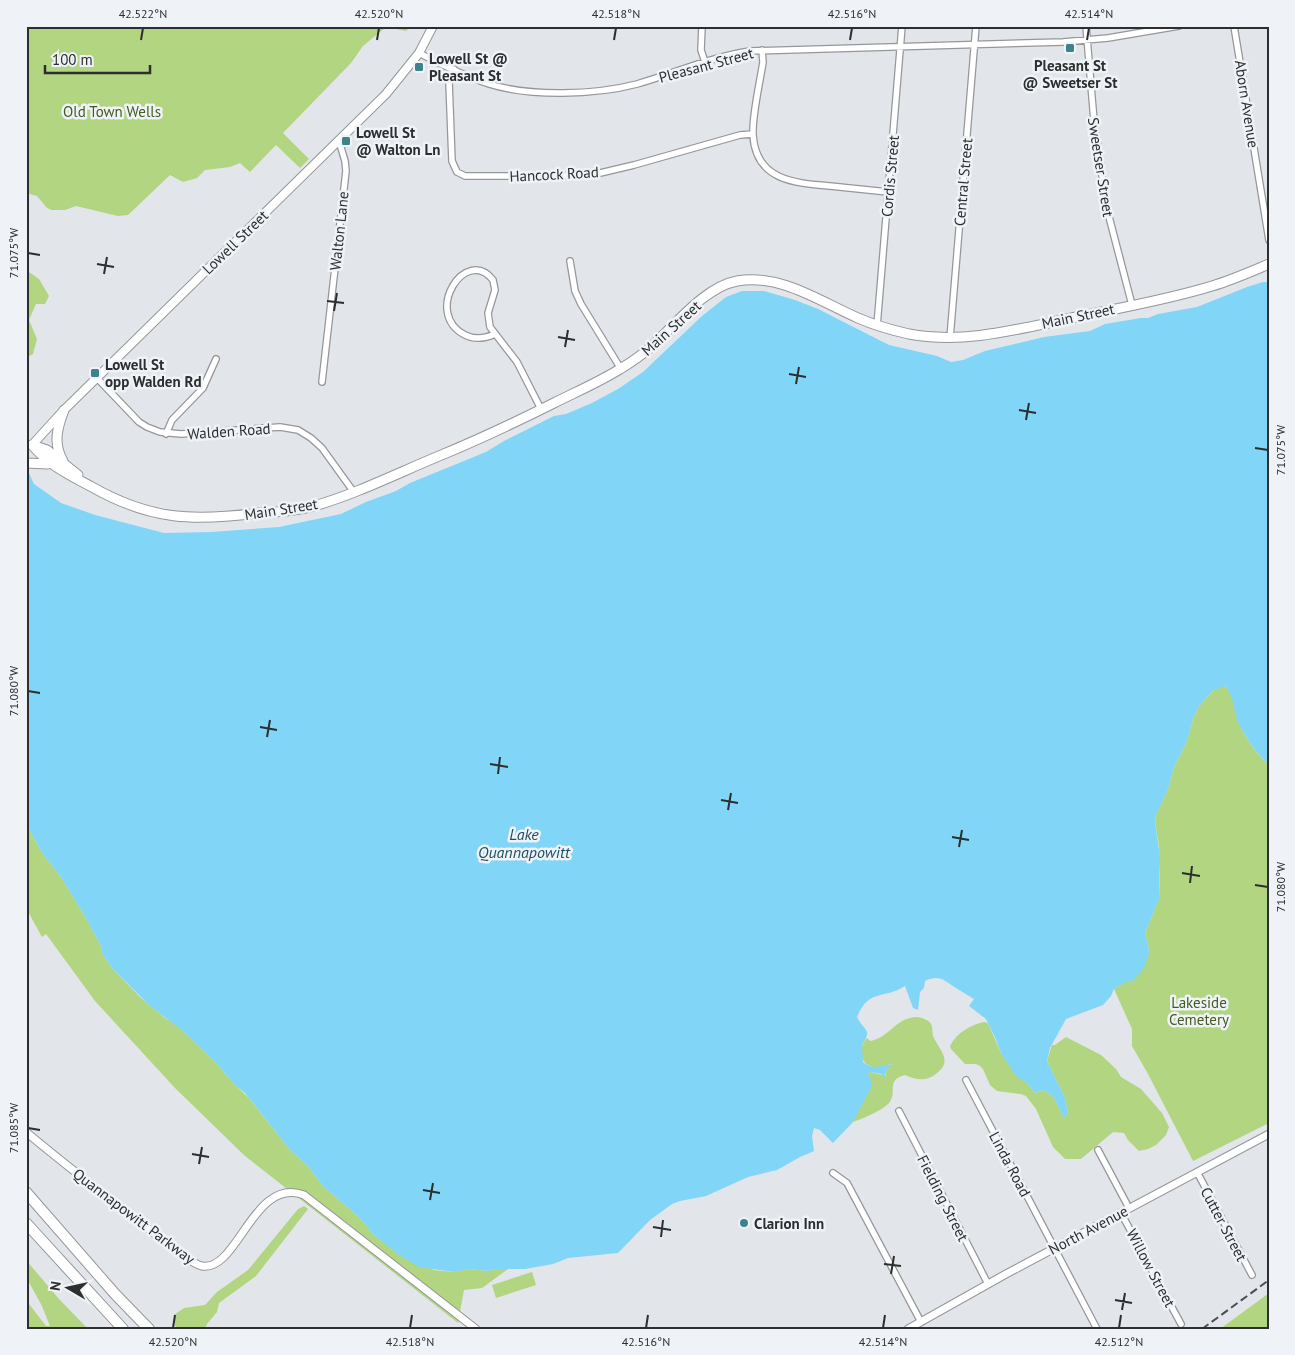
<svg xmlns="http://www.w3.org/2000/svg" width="1295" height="1355" viewBox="0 0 1295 1355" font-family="'PT Sans',sans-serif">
  <rect width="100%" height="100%" fill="#e2e5ea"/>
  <path fill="#b1d581" d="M 26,26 L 412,26 L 406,31 L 386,27 L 363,46 L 351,63 L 283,133 L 309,159 L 300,168 L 276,145 L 250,172 L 240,163 L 230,167 L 205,170 L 197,178 L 183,182 L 170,175 L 128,215 L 118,216 L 76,206 L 65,210 L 52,210 L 47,208 L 37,196 L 26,193 Z
    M 26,270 L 39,279 L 49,296 L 45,304 L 36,304 L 29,320 L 37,339 L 33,354 L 26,358 Z
    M 1225,686 C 1235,695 1234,711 1239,723 C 1243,734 1259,758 1269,764 L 1269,1123 L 1193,1161 L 1148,1074 L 1132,1046 L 1132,1029 L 1114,989 L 1124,983 L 1149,954 L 1148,944 L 1145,933 L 1159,899 L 1160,875 L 1159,847 L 1155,821 L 1156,815 L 1168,789 L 1174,767 L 1187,741 L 1193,719 L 1199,706 L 1215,689 Z
    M 26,824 L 43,854 L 61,877 L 86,918 L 101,946 L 102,953 L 112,968 L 140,997 L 165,1018 L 177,1025 L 216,1063 L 236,1086 L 248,1097 L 291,1151 L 308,1166 L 323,1186 L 359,1217 L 374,1235 L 389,1246 L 434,1270 L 454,1272 L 468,1269 L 488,1271 L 497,1269 L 508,1269 L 482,1288 L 464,1290 L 458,1323 L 245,1156 L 175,1088 L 95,1001 L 46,934 L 42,937 L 26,908 Z
    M 918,1017 C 922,1018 929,1020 931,1024 C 933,1028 932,1032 933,1036 C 936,1044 947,1055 944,1064 C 943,1068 940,1070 937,1073 C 927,1082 916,1080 905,1075 C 885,1080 898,1092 889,1103 C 883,1110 862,1119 853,1122 C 858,1105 875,1092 868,1074 L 871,1072 L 886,1076 L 886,1071 L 892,1064 L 890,1064 C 867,1076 852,1055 867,1038 L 870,1041 C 890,1038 895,1017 918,1017 Z
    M 984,1022 L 988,1023 L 1001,1053 L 1017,1076 L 1027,1083 L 1035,1093 L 1043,1090 L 1053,1096 L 1064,1118 L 1068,1113 L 1065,1098 L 1047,1061 L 1052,1045 L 1055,1045 L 1066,1037 L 1101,1055 L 1116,1069 L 1121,1077 L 1141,1089 L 1162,1113 L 1169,1127 L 1166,1135 L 1156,1145 L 1148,1149 L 1139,1151 L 1128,1140 L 1124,1133 L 1113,1132 L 1081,1159 L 1065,1159 L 1053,1147 L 1036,1109 L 1026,1096 L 1021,1094 L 997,1091 L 990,1085 L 983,1069 L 980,1066 L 976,1064 L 965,1064 L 951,1049 L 950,1046 C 957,1032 971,1025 984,1022 Z
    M 304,1206 L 308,1209 L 256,1276 L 219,1303 L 217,1312 L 207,1324 L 205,1329 L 177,1328 L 175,1325 L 174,1315 L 184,1308 L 205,1305 L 217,1292 L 248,1270 L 298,1209 Z
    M 26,1260 L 59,1299 L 88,1329 L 26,1329 L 26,1300 L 46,1326 L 50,1326 L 42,1306 L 26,1277 Z
    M 532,1272 L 536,1285 L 496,1298 L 492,1285 Z
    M 1269,1293 L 1269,1329 L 1220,1329 Z"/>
  <path fill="#81d5f7" d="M 1263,282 L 1269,282 L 1269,764 C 1259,758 1243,733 1238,722 C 1234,711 1234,699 1227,688 L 1225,686 L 1214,690 L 1199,706 L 1193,719 L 1187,741 L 1174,767 L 1168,789 L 1156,815 L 1155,821 L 1160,858 L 1159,899 L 1145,933 L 1148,944 L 1149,954 L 1144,968 L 1134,980 L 1124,983 L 1114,989 L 1111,996 L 1103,1005 L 1066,1019 L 1050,1048 L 1047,1061 L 1065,1098 L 1068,1113 L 1064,1118 L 1053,1096 L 1043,1090 L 1035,1093 L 1027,1083 L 1016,1076 L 1001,1053 L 995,1037 L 986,1019 L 969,1006 L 974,999 C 968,995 962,992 956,988 C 944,981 940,974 925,981 L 924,988 L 920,992 L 918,1010 L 913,1008 L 905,986 C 883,1000 869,988 857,1017 C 864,1032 873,1028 862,1045 L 863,1062 C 873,1071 882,1065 892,1064 L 886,1071 L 885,1078 L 881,1074 L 871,1072 L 868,1074 L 872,1082 L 871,1088 L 853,1122 L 833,1143 L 820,1130 L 814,1128 L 812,1136 L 814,1151 L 800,1157 L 777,1170 L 748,1177 L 706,1196 L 680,1201 L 672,1204 L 650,1220 L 618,1253 L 568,1258 L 553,1264 L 525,1269 L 497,1269 L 488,1271 L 468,1269 L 454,1272 L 419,1267 L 399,1255 L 374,1235 L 359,1217 L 323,1186 L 308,1166 L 291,1151 L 245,1093 L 236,1086 L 216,1063 L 183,1031 L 150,1006 L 112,968 L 102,953 L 101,946 L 86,918 L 61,877 L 43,854 L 26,824 L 26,470 L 28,471 L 34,484 L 61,503 L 95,515 L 164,533 L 212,532 L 279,527 L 341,514 L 366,502 L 396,491 L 410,483 L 486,452 L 504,441 L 554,416 L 566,414 L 592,403 L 618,389 L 643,372 L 702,316 L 726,297 L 742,291 L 764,291 L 795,300 L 818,309 L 889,345 L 937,356 L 951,362 L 963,360 L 985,351 L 1044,337 L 1090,331 L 1105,324 L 1141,318 L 1148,318 L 1158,314 L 1197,307 L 1247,287 Z"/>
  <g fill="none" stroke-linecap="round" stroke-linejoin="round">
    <path stroke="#81d5f7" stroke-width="2" d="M 26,106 L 28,109 L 26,111"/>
    <g stroke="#94979b" stroke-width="8">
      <path id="minor" d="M 702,26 L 701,50 L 705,62
        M 1086,26 L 1094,121 L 1107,209 L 1132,305
        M 1234,26 L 1269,240
        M 762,50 L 763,62 C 760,82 752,115 753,135 C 756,181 795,183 830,186 C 850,188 869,190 888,192
        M 419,53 C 442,65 465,76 489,84 C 531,97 595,95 637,84 C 675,73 711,57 750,51 L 1063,42 L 1108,38 L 1179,26
        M 454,69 L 449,82 L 452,161 L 457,172 L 465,176 L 554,176 L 596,174 L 634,165 L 740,135 L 753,134
        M 570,261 L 575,291 L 581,304 L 621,369
        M 877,326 L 902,26
        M 495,334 C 484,339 475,340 465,335 C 422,313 466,245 493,280 L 495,290 L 488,313 L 490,327 L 517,362 L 541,409
        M 950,338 L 976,26
        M 97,378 L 139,422 L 147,427 L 160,432 L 181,434 L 280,427 L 298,430 L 311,438 L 322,448 L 353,491
        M 322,382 L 346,171 L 345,161 L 339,141
        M 166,434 L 172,420 L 203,388 L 216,359
        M 966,1080 L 1097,1329
        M 899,1111 L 988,1284
        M 1098,1150 L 1129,1208
        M 1197,1172 L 1252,1275
        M 833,1173 L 847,1183 L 921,1322
        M 1121,1213 L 1181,1324"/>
    </g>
    <g stroke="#94979b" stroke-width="9">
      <path id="tertiary" d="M 26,1132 C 68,1167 112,1201 155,1234 C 165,1242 191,1264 202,1266 C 238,1272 253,1176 304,1195 L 476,1329
        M 908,1329 L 1006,1274 L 1269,1134"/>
    </g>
    <g stroke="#94979b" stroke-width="10">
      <path id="secondary" d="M 32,445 L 64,410 L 386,94 L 419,53 L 433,26"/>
    </g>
    <g stroke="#94979b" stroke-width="11">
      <path id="primary" d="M 32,445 C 50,466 68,474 92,487 C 152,521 194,521 260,513 C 278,512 296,511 314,506 C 356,494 398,473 439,456 C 478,440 516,422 554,403 C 576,392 599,382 620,369 C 632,362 643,354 653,345 C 676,324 705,287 737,281 C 780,273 821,302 858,318 C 874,325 891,330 909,334 C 967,345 1025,327 1081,316 C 1125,307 1170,299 1212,286 C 1232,280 1250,272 1269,264
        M 32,445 L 47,450 L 78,475
        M 63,461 C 53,444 57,428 64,410
        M 26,463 L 48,464"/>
    </g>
    <g stroke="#94979b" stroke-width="12">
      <path id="motorway" d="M 26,1192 L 115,1294 L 149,1329
        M 26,1223 L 123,1329"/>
    </g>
    <use href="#minor" stroke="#fff" stroke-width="5.5"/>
    <use href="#tertiary" stroke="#fff" stroke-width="7"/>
    <use href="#secondary" stroke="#fff" stroke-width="8"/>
    <use href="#primary" stroke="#fff" stroke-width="9"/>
    <use href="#motorway" stroke="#fff" stroke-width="10"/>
    <path stroke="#4b4d4f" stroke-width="2" stroke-dasharray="8 4" stroke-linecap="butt" d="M 1202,1329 L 1269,1280"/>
  </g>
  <path fill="none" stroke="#2c2e2f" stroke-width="2" d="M 141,40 L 143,28M 377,40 L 379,28M 614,40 L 616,28M 850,40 L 852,28M 1087,40 L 1089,28M 28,253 L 40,255M 97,264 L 114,267M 104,274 L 107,257M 327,301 L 344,303M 334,311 L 337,293M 558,337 L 575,340M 565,347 L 568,330M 789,374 L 806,377M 796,384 L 799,367M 1019,410 L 1036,413M 1026,420 L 1029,403M 1255,448 L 1268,450M 28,691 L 40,693M 260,727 L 277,730M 267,737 L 270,720M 490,764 L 508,767M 498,774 L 500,757M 721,800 L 738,803M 728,810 L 731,793M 952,837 L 969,840M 959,847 L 962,830M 1182,873 L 1200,876M 1190,883 L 1192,866M 1255,885 L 1268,887M 28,1128 L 40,1130M 192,1154 L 209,1157M 199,1164 L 202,1147M 423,1190 L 440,1193M 430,1200 L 433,1183M 653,1227 L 671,1230M 661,1237 L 663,1220M 884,1264 L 901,1266M 891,1274 L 894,1256M 1115,1300 L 1132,1303M 1122,1310 L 1125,1293M 173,1328 L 175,1315M 410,1328 L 412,1315M 646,1328 L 648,1315M 883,1328 L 885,1315M 1119,1328 L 1121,1315"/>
  <g fill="#3c838d" stroke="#eff3f8" stroke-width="2">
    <rect x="1065" y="43" width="10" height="10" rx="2.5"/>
    <rect x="414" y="62" width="10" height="10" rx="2.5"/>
    <rect x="341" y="136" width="10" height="10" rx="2.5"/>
    <rect x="90" y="368" width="10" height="10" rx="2.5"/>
    <circle cx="744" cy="1223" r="5"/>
  </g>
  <g text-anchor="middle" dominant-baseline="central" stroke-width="5" stroke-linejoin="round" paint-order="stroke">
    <g font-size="15" font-weight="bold" fill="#2c2e2f" stroke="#eff3f8" text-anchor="start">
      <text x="429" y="58">Lowell St @<tspan x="429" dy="17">Pleasant St</tspan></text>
      <text x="1070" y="65" text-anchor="middle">Pleasant St<tspan x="1070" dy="17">@ Sweetser St</tspan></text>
      <text x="356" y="132">Lowell St<tspan x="356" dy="17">@ Walton Ln</tspan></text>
      <text x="105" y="364">Lowell St<tspan x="105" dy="17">opp Walden Rd</tspan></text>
      <text x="754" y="1223">Clarion Inn</text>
    </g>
    <g font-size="15" fill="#2c2e2f" stroke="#eff3f8">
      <text transform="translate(706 65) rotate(-15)">Pleasant Street</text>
      <text transform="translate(1247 104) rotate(81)">Aborn Avenue</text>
      <text transform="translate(1101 167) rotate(81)">Sweetser Street</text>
      <text transform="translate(554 174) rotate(-3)">Hancock Road</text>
      <text transform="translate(890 176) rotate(-85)">Cordis Street</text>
      <text transform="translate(963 182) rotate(-85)">Central Street</text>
      <text transform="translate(339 231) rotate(-84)">Walton Lane</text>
      <text transform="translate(235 242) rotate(-44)">Lowell Street</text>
      <text transform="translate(1078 316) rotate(-12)">Main Street</text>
      <text transform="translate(671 328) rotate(-42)">Main Street</text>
      <text transform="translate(229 431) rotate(-4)">Walden Road</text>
      <text transform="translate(281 509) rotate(-9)">Main Street</text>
      <text transform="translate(1010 1164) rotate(62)">Linda Road</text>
      <text transform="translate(943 1198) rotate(63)">Fielding Street</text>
      <text transform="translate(134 1216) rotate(37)">Quannapowitt Parkway</text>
      <text transform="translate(1224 1224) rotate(62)">Cutter Street</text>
      <text transform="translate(1088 1230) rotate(-28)">North Avenue</text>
      <text transform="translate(1151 1268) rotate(62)">Willow Street</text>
    </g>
    <g font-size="15" fill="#435b20" stroke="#eff3f8">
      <text x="112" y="111">Old Town Wells</text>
      <text x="1199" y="1002">Lakeside<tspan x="1199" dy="17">Cemetery</tspan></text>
    </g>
    <g font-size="16" font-style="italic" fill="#1f4f61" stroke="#eff3f8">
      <text x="524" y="834">Lake<tspan x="524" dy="18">Quannapowitt</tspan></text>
    </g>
  </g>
  <rect width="1295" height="1355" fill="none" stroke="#eff3f8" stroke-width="55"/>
  <g transform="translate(68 1288) rotate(279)" stroke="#eff3f8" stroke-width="4" paint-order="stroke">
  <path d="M0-4L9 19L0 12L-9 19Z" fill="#2c2e2f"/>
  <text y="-8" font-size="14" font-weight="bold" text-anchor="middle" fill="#2c2e2f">N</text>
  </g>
  <path d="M45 65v8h105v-8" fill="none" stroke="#2c2e2f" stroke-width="2.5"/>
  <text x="52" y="65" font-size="15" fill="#2c2e2f" stroke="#eff3f8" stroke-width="4" paint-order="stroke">100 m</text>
  <rect x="28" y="28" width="1240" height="1300" fill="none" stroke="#2c2e2f" stroke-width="2"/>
  <g font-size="12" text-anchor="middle" fill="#2c2e2f">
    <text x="143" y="18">42.522°N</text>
    <text x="379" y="18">42.520°N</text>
    <text x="616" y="18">42.518°N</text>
    <text x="852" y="18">42.516°N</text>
    <text x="1089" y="18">42.514°N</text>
    <text transform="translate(14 253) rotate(-90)" y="4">71.075°W</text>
    <text transform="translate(1281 450) rotate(-90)" y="4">71.075°W</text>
    <text transform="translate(14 691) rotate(-90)" y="4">71.080°W</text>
    <text transform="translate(1281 887) rotate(-90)" y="4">71.080°W</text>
    <text transform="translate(14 1128) rotate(-90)" y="4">71.085°W</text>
    <text x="173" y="1346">42.520°N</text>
    <text x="410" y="1346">42.518°N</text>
    <text x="646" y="1346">42.516°N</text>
    <text x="883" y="1346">42.514°N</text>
    <text x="1119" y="1346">42.512°N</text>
  </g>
</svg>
